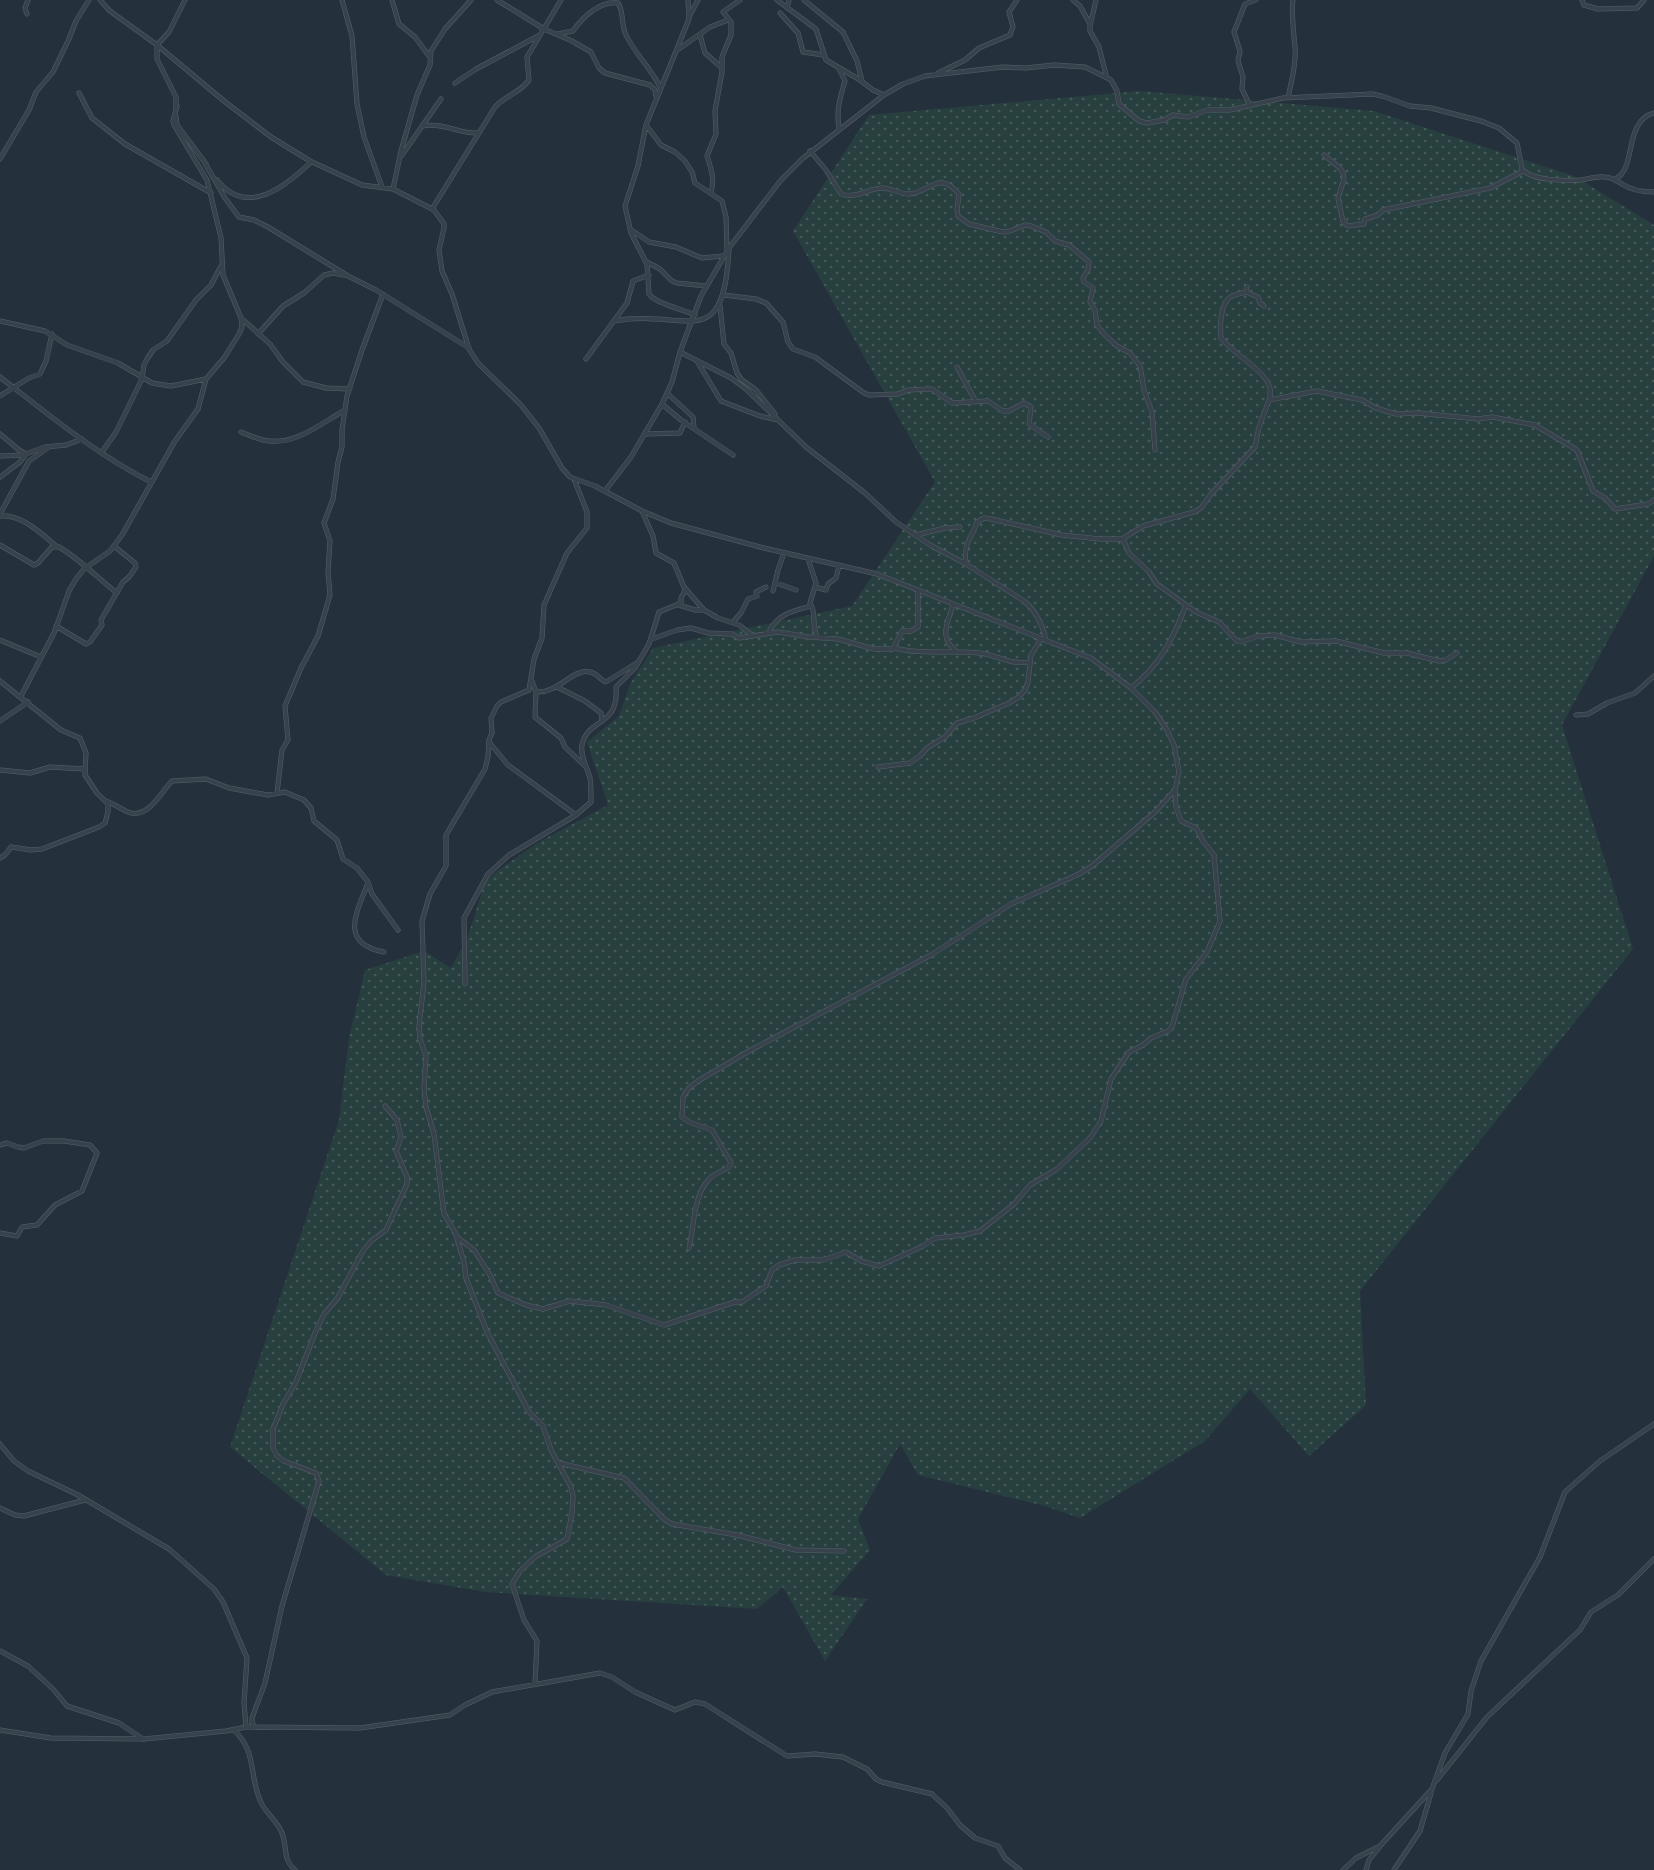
<svg xmlns="http://www.w3.org/2000/svg" width="1654" height="1870" viewBox="0 0 1654 1870" font-family="Mulish,sans-serif">
  <defs>
    <pattern id="grass-dots" width="8" height="8" patternUnits="userSpaceOnUse" patternTransform="scale(1.5)"><rect width="8" height="8" fill="#273f3e"/><path d="M2 2h.1M6 6h.1" fill="none" stroke="#445958" stroke-width="1.8" stroke-linecap="round"/></pattern>
  </defs>
  <rect width="100%" height="100%" fill="#24313c"/>
  <path fill="url(#grass-dots)" d="M 1140,91 L 1374,111 L 1574,176 L 1654,225 L 1654,556 L 1562,725 L 1633,949 L 1360,1291 L 1366,1405 L 1309,1456 L 1250,1389 L 1205,1441 L 1080,1518 L 1045,1506 L 918,1475 L 900,1444 L 858,1519 L 870,1550 L 831,1595 L 867,1599 L 825,1661 L 783,1587 L 757,1609 L 485,1592 L 386,1575 L 230,1447 L 339,1120 L 349,1038 L 365,970 L 424,951 L 451,968 L 467,939 L 486,879 L 537,843 L 608,805 L 587,742 L 619,716 L 630,684 L 653,648 L 852,606 L 935,482 L 793,231 L 869,115 Z"/>
  <g fill="none" stroke-linecap="round" stroke-linejoin="round">
    <g stroke="#56606a" stroke-width="5">
      <path id="street" d="M 100,0 L 110,11 L 157,45 L 224,101 L 271,137 L 310,161 L 362,185 L 393,189 L 434,210 L 444,224 L 444,228 L 439,250 L 442,271 L 452,294 L 469,349 L 478,363 L 521,405 L 539,428 L 562,468 L 570,477 L 595,486 L 642,511 L 671,523 L 764,548 L 877,574 L 1091,658 L 1131,688 L 1155,712 L 1167,730 L 1174,745 L 1179,772 L 1175,790 L 1155,812 L 1092,866 L 1079,874 L 1011,904 L 931,955 L 749,1051 L 698,1081 L 689,1088 L 683,1097 L 682,1117 L 689,1122 L 712,1130 L 731,1163 L 729,1167 C 723,1171 714,1174 709,1179 C 693,1196 694,1227 689,1248
        M 342,0 L 352,36 L 357,104 L 364,137 L 382,187
        M 392,0 L 399,24 L 415,37 L 429,56
        M 497,0 L 544,29 L 572,41 L 591,52 L 599,68 L 605,73 L 650,85 L 655,90 L 656,96
        M 688,0 L 689,19 L 646,125 L 638,166 L 625,206 L 631,233 L 647,264 L 649,294 C 656,304 683,309 695,315
        M 777,0 L 816,29 L 826,60 L 860,80 L 873,90 L 884,95
        M 804,0 L 843,32 L 857,61 L 862,81
        M 1073,0 L 1080,6 L 1090,24
        M 1096,0 L 1090,26 L 1090,31 L 1099,47 L 1106,75
        M 1582,0 L 1584,5 L 1598,9 L 1637,8 L 1644,0
        M 787,8 L 789,0
        M 780,13 L 798,33 L 803,52 L 824,55
        M 27,14 L 25,8 L 28,0
        M 690,15 L 698,0
        M 558,34 L 573,31 C 582,18 600,0 618,3 C 624,12 621,25 626,35 C 635,54 651,68 660,87
        M 700,35 L 705,53 L 721,67
        M 676,51 L 710,27 L 728,20
        M 839,69 L 845,81 C 840,98 836,111 839,128
        M 938,73 L 965,60 L 979,48 L 1010,35 L 1013,27 L 1009,12 L 1017,0
        M 455,83 L 476,69 L 540,35
        M 79,93 L 92,118 L 125,144 L 211,193
        M 1288,98 C 1291,82 1297,63 1295,47 C 1294,37 1291,9 1293,0
        M 177,106 L 173,121 L 174,125 L 207,180 L 221,238 L 223,275 L 241,318 L 270,344 L 283,362 L 303,382 L 326,388 L 350,389
        M 1250,106 L 1242,89 L 1243,77 L 1238,61 L 1240,51 L 1234,32 L 1245,4 L 1256,0
        M 176,108 L 176,97 L 157,59 L 157,45 L 169,32 L 185,0
        M 176,116 L 177,125 L 206,164
        M 646,125 L 661,145 L 675,152 L 685,161 L 692,172 L 695,183 L 722,201 L 726,217 L 727,250
        M 422,126 C 444,122 458,134 479,133
        M 810,151 L 826,170 L 841,194 C 856,199 867,189 882,188 C 891,188 900,194 909,194 C 930,193 938,169 959,194 L 957,210 L 958,216 L 969,224 L 1003,232 L 1010,231 L 1025,225 L 1031,226 L 1046,232 L 1055,241 L 1069,245 L 1089,262 L 1088,270 L 1083,278 L 1084,282 L 1093,288 L 1090,302 L 1095,310 L 1097,325 L 1105,335 L 1117,346 L 1130,353 L 1140,366 L 1144,390 L 1152,412 L 1155,450
        M 402,155 L 441,99
        M 1324,155 L 1340,168 L 1343,173 L 1344,179 L 1338,198 L 1343,222 L 1348,226 L 1364,224 L 1365,219 L 1378,215 L 1383,210 L 1490,188 L 1523,171
        M 0,159 L 29,110 L 36,92 L 53,72 L 68,41 L 76,21 L 89,0
        M 206,165 L 225,198 L 239,217 L 254,220 L 268,227 L 348,276 L 376,290 L 469,348
        M 1615,179 C 1637,170 1623,121 1654,113
        M 217,180 C 247,218 286,186 311,162
        M 393,189 L 401,151 L 417,95 L 430,65 L 431,51 L 445,29 L 471,0
        M 711,192 C 715,180 711,168 707,156 L 716,134 L 715,111 L 722,72 L 722,57 L 731,35 L 731,22 L 723,12 L 740,0
        M 432,209 L 495,107 C 505,96 521,92 529,80 L 527,57 L 561,0
        M 630,229 L 649,242 L 676,247 L 702,258 L 723,256
        M 645,261 L 660,269 L 672,281 L 677,283 L 706,286
        M 1247,287 L 1246,292 C 1241,293 1231,295 1228,299 C 1220,307 1220,328 1221,338 C 1233,353 1263,370 1269,385 C 1271,389 1270,395 1270,399
        M 1246,292 L 1258,297 L 1260,303 L 1264,306
        M 724,295 L 756,299 L 766,303 L 783,322 L 788,342 L 793,349 L 815,357 L 864,393 L 869,395 L 898,394 L 908,390 L 932,389 L 952,403 L 988,401 L 1003,411 L 1009,411 L 1024,403 L 1031,407 L 1029,424 L 1048,437
        M 720,306 L 724,344 L 731,353 L 737,373 L 741,379 L 756,390 L 775,414
        M 0,321 L 45,331 L 67,345 L 118,363 L 152,383 L 171,386 L 206,379
        M 614,321 C 686,308 724,357 729,248
        M 258,334 L 283,306 L 304,293 L 324,275 L 333,273 L 344,275
        M 680,352 L 731,378 L 746,389 L 806,447 L 865,493 L 896,522 L 930,545 L 966,564 L 1024,601 C 1036,611 1043,626 1046,641
        M 586,359 L 627,303 L 633,281 L 649,275
        M 697,361 L 721,401 L 760,416 L 778,420
        M 957,367 L 976,402
        M 0,377 C 48,414 97,455 151,482
        M 667,393 L 693,417 L 694,428
        M 0,396 L 29,378 L 40,374 L 46,361 L 52,334
        M 662,404 L 681,420 L 733,455
        M 241,432 C 248,435 255,438 263,440 C 294,447 320,424 345,410
        M 0,434 L 19,450 L 26,454 L 20,462 L 0,477
        M 646,434 L 680,433 L 685,422
        M 102,452 L 116,432 L 142,379 L 144,365 L 147,359 L 153,350 L 167,341 L 196,300 L 211,285 L 221,266
        M 0,456 L 23,455 L 45,447 L 66,445 L 82,439
        M 605,491 L 631,457 L 662,404 L 672,382 L 680,352 L 701,296 L 729,248 L 781,180 L 802,159 L 884,95 L 903,84 L 925,76 L 1003,67 L 1026,68 L 1054,65 L 1085,67 L 1111,80 L 1117,91 L 1119,104 L 1139,121 L 1147,123 L 1164,120 L 1173,115 L 1188,117 L 1208,110 L 1230,110 L 1283,98 L 1372,94 L 1382,96 L 1410,106 L 1431,108 L 1481,121 L 1499,128 L 1517,143 L 1522,169 C 1530,181 1567,181 1581,180 C 1589,179 1597,176 1605,177 C 1612,177 1616,181 1622,184 C 1631,190 1643,192 1654,192
        M 642,511 L 653,536 L 656,553 L 674,563 L 684,587 L 704,610 L 718,618 L 739,625 L 753,636
        M 0,514 L 29,461 L 49,447
        M 0,516 C 21,514 41,533 56,546
        M 916,535 L 945,528 L 960,527
        M 1123,539 L 1129,553 L 1149,572 L 1157,584 L 1196,612 L 1219,622 L 1237,641 L 1240,642 L 1258,636 L 1275,635 L 1301,642 L 1336,641 L 1384,653 L 1407,653 L 1439,661 L 1446,660 L 1457,653
        M 0,545 L 34,565 L 38,563 L 52,547 L 59,547 C 80,559 97,578 117,593
        M 808,559 L 816,583 L 810,603 C 817,613 811,623 817,637
        M 966,564 C 963,544 971,540 977,522 L 984,518 L 991,519 L 1062,535 L 1100,539 L 1122,539 L 1143,526 L 1194,512 L 1201,508 L 1211,494 L 1255,447 L 1259,427 L 1269,400 L 1317,391 L 1362,400 L 1376,408 L 1396,414 L 1418,413 L 1478,419 L 1492,417 L 1535,425 L 1577,450 L 1593,491 L 1605,498 L 1615,509 L 1648,504 L 1654,500
        M 776,583 L 796,590
        M 815,587 L 826,590 L 828,584 L 836,578 L 839,566
        M 773,591 L 778,570 L 784,553
        M 679,605 L 695,610 L 703,610
        M 953,605 C 948,622 938,637 956,651
        M 733,622 L 741,613 L 748,599 L 757,596 L 756,592 L 766,587
        M 56,626 L 86,644 L 90,642 L 102,625 L 101,620 L 123,582 L 129,577 L 136,567 L 135,563 L 114,546
        M 769,632 C 777,614 793,611 811,606
        M 652,639 L 677,630 L 691,628 L 708,633 L 732,634 L 739,638 L 778,632 L 809,637 L 838,639 L 874,649 L 893,649 L 902,631 L 911,631 L 918,627 L 918,590
        M 0,640 L 41,657
        M 894,648 C 922,655 950,650 979,653 C 998,655 1009,665 1030,662
        M 0,681 L 61,730 L 80,738 L 86,753 L 85,775 L 97,793 L 108,804 L 108,812 L 105,823 L 99,827 L 42,849 L 31,850 L 11,847 L 5,855 L 0,858
        M 532,681 L 536,692 L 535,717 L 561,738 L 565,747 L 585,766
        M 557,687 L 585,701 L 601,713 L 602,720
        M 1131,688 C 1160,665 1173,639 1186,605
        M 536,692 C 558,694 572,668 590,672 C 597,673 600,680 606,682 L 635,664
        M 21,696 L 54,633 L 69,591 L 76,579 L 84,569 L 110,551 L 122,535 L 175,441 L 198,409 L 206,379 L 224,358 L 239,334 L 242,327 L 241,318
        M 1576,715 L 1588,714 L 1607,703 L 1635,693 L 1654,676
        M 0,721 L 28,702
        M 489,742 L 508,765 L 576,815
        M 878,767 L 910,763 L 920,756 L 927,748 L 945,737 L 957,723 L 974,718 L 1009,703 L 1019,697 L 1025,690 L 1028,682 L 1031,655 L 1041,639
        M 0,770 L 30,773 L 50,767 L 85,769
        M 277,793 L 282,750 L 288,740 L 285,706 L 301,668 L 318,636 L 330,595 L 328,572 L 330,541 L 324,523 L 333,499 L 338,462 L 342,447 L 342,430 L 347,396 L 362,350 L 383,294
        M 106,801 C 114,804 121,809 128,812 C 148,820 160,793 172,781 L 206,779 L 229,788 L 268,795 L 285,792 L 304,800 L 311,808 L 314,821 L 337,840 L 343,859 L 357,868 L 368,882 L 372,894 L 398,930
        M 368,883 C 357,912 338,943 384,952
        M 465,984 L 464,918 L 488,874 L 509,855 L 576,815 L 591,802 C 591,794 591,785 590,778 C 587,767 580,756 582,745 C 588,717 619,728 616,687 L 635,668 L 649,644 L 659,612 L 681,603 L 681,598 L 686,589
        M 0,1145 L 7,1143 L 18,1147 L 24,1148 L 43,1141 L 64,1141 L 90,1145 L 97,1153 L 82,1191 L 55,1205 L 37,1225 L 22,1227 L 17,1236 L 0,1233
        M 457,1237 L 474,1250 L 490,1275 L 498,1293 L 526,1305 L 543,1309 L 570,1301 L 606,1305 L 664,1325 L 735,1302 L 742,1302 L 766,1286 L 772,1270 L 779,1265 L 795,1260 L 823,1260 L 846,1252 L 861,1261 L 879,1266 L 923,1246 L 935,1238 L 964,1235 L 980,1231 L 1014,1204 L 1030,1185 L 1057,1169 L 1090,1138 L 1101,1121 L 1111,1079 L 1129,1052 L 1143,1045 L 1151,1038 L 1168,1031 L 1172,1027 L 1186,979 L 1207,952 L 1220,921 L 1214,855 L 1203,841 L 1196,828 L 1181,821 L 1176,807 L 1175,791
        M 0,1444 L 14,1461 L 28,1471 L 78,1495 L 169,1549 L 214,1589 L 223,1602 L 247,1658 L 244,1703 L 246,1727
        M 559,1463 L 624,1478 L 665,1520 L 672,1524 L 737,1535 L 796,1550 L 844,1551
        M 0,1508 L 15,1515 L 24,1516 L 85,1500
        M 0,1651 L 28,1666 L 53,1689 L 67,1706 L 119,1723 L 143,1739
        M 535,1684 L 537,1641 L 524,1620 L 512,1584 L 520,1571 L 535,1557 L 567,1539 L 572,1513 L 573,1496 L 571,1487 L 551,1450 L 543,1426 L 529,1412 L 487,1332 L 466,1278 L 464,1262 L 455,1232 L 444,1214 L 434,1134 L 426,1107 L 424,1088 L 426,1056 L 420,1039 L 419,1026 L 424,982 L 422,921 L 430,894 L 446,866 L 446,835 L 485,769 L 488,757 L 489,740 L 492,733 L 491,718 L 497,706 L 501,702 L 529,690 L 534,659 L 542,638 L 544,605 L 567,553 L 587,528 L 587,512 L 574,479
        M 255,1727 L 252,1723 L 252,1718 L 265,1683 L 282,1606 L 319,1481 L 316,1473 L 284,1461 L 277,1456 L 273,1448 L 273,1429 L 283,1404 L 296,1382 L 315,1333 L 324,1314 L 337,1299 L 363,1251 L 371,1241 L 386,1230 L 407,1184 L 407,1177 L 396,1151 L 401,1137 L 397,1120 L 385,1106
        M 0,1730 L 51,1738 L 144,1739 L 226,1731 L 246,1727 L 360,1728 L 450,1715 L 465,1705 L 492,1692 L 600,1673 L 612,1677 L 635,1692 L 675,1710 L 695,1702 L 705,1704 L 787,1756 L 815,1754 L 843,1757 L 867,1769 L 876,1779 L 882,1782 L 932,1794 L 947,1808 L 960,1825 L 975,1838 L 998,1846 L 1005,1858 L 1020,1870
        M 234,1730 C 257,1752 249,1775 260,1800 C 265,1814 279,1821 283,1836 C 287,1849 283,1860 295,1870
        M 1437,1780 L 1487,1717 L 1580,1630 L 1591,1612 L 1618,1595 L 1654,1559
        M 1343,1870 L 1356,1858 L 1380,1846 L 1432,1789 L 1445,1753 L 1468,1714 L 1471,1691 L 1481,1661 L 1540,1557 L 1565,1492 L 1600,1461 L 1654,1424
        M 1366,1870 L 1369,1860 L 1379,1848
        M 1394,1870 L 1420,1831 L 1431,1793"/>
    </g>
    <use href="#street" stroke="#38424c" stroke-width="4"/>
  </g>
</svg>
